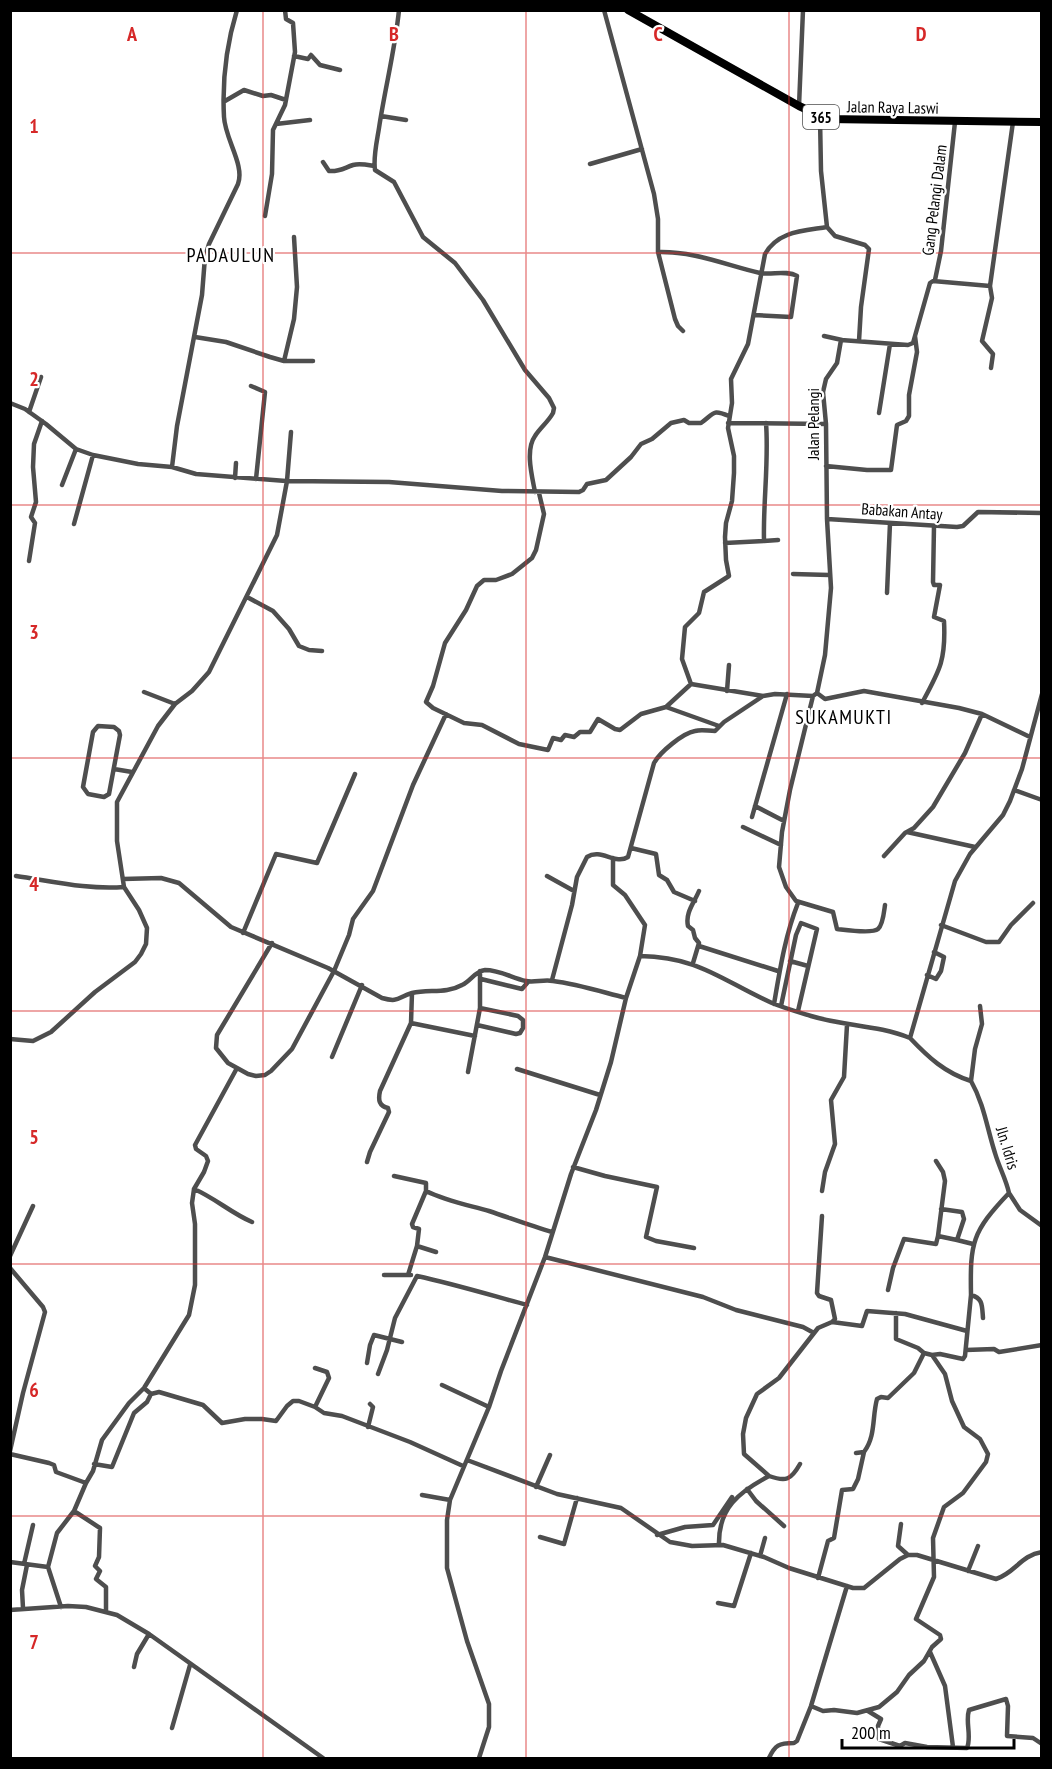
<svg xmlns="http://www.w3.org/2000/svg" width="1052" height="1769" viewBox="0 0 1052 1769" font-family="'PT Sans Narrow',sans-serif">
  <rect width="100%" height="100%" fill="#fff"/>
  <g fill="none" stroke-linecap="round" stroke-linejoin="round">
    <path stroke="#4e4e4e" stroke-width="4.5" d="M 399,10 C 395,50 385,88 379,128 C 377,141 373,157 375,170 L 394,182 L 423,237 L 455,263 L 483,300 L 525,370 L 549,398 L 554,408 L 553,413 C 548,422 540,428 535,436 C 525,450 532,476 535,492
      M 604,10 L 654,194 L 658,219 L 658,252 L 675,319 L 678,326 L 683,331
      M 294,56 L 308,59 L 311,55 L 320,65 L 340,70
      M 225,101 L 244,90 L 263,96 L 271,95 L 286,100
      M 799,106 L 803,10
      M 381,116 L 406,120
      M 276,124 L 310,120
      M 323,162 L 329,171 C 339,172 344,168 353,165 C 360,163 368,165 374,166
      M 590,164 L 642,149
      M 265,216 L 272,174 L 273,130 L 285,105 L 295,52 L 293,23 L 286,19 L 285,10
      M 827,227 L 835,236 L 865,245 L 869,249 L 861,307 L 859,341
      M 658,252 C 694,251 726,265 760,273 C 772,275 787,270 797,276 L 791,317 L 754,315
      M 935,280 L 941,251 L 955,122
      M 990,286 L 992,298 L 982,341 L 993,354 L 991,368
      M 824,336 L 842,340
      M 195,337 L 226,342 L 270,357 L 284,361 L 313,361
      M 284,361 L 294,319 L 297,287 L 294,237
      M 251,386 L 265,392 L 256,479
      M 10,403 L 25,409 L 46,424 L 76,449 L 93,455 L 138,464 L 172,467 L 196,474 L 286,481
      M 29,412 L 41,377
      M 879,413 L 890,344
      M 728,423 L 826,424
      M 826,466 L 867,470 L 891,470 L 897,425 L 906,421 L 909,416 L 909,395 L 917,352 L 915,336
      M 172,467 L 177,426 L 202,295 L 205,257 L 209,244 L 238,184 C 245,165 225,139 224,117 C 222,80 226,46 237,10
      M 235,478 L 236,463
      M 287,481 L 389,482 L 502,491 L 579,492 L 583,490 L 587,484 L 606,480 L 631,457 L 641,444 L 652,439 L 671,423 L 684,420 L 689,423 L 701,423 C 715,413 712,409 729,416
      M 62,485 L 76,449
      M 539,493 L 544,514 L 536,550 L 532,558 L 512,574 L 496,580 L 484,580 L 477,586 L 466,610 L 445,643 L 433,686 L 426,702 L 433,708 L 464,723 L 482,725 L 519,744 L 548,750 L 553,738 L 561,740 L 565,735 L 574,737 L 580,732 L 590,732 L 598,719 L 615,729 L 620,730 L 641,714 L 666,707 L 691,684 L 682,659 L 685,627 L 699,613 L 704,592 L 729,576 L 726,560 L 725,537 L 726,523 L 732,501 L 734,473 L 734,456 L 728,428 L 732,403 L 731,379 L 748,344 L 765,254 C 778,231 803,231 827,227 L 821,171 L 820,117
      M 827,519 L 957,527 L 963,526 L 978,512 L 1042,513
      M 74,524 L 93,455
      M 764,541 L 778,540
      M 725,543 L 764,541 C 763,501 769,462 766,423
      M 29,561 L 35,523 L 31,517 L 36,502 L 33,467 L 34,444 L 42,421
      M 793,574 L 829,575
      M 887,593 L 890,523
      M 247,597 L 273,611 L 289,629 L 299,646 L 309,650 L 322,651
      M 691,684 L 763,696
      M 727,691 L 729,665
      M 144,692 L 175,704
      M 817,693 L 825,655 L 831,588 L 827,519 L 826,424 L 823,392 L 826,379 L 837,363 L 841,340 L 908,345 L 913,343 L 930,283 L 933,281 L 990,286 L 1013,122
      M 813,696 L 790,790 L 782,832 L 779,867 L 786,887 L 796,901 L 833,912 L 837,929 C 846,930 872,934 878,929 C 883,925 884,912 885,905
      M 922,703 C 940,670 946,660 944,621 L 934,617 L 940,585 L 934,585 L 933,582 L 934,526
      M 666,707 L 719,726
      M 98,726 L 114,727 L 119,731 L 120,735 L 109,794 L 104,797 L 88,794 L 83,787 L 93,732 Z
      M 114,769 L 132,772
      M 1014,790 L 1042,800
      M 755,806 L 784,821
      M 752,817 L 787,694
      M 743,827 L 781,845
      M 907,832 L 975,847
      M 631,848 L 656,854 L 659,875 L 667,880 L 674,892 L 695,901
      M 884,856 L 905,833 L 914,828 L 933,807 L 965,753 L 982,714
      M 613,858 L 613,885 L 625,895 L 645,925 L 640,956
      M 16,876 C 51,881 88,890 124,887
      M 547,876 L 574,891
      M 123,879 L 161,878 L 179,883 L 231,927 L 328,968 L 382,998 C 399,1003 398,997 412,993 C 429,989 446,994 462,985 C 471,981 475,971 485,970 C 500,970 512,978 526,981 C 534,983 544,979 553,981 C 578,984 602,992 626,998 L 640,956 C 699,957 721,980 772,1003 C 784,1008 798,1012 811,1016 C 844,1026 878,1025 910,1038 L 955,881 L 970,854 L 1003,815 L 1010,801 L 1022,769 L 1042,694
      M 941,925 L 986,942 L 999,942 L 1011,925 L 1033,903
      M 243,933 L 276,854 L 317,863 L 355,774
      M 272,943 L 217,1035 L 216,1048 L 228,1063 L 248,1074 L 256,1076 L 265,1075 L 271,1071 L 292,1049 L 334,971 L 349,935 L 353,919 L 373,891 L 413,785 L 446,714
      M 699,946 L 778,971
      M 790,961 L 808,966
      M 693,963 L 699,943 L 695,938 L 693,930 L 688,926 C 685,913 694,903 699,891
      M 927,975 L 936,979 L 941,971 L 944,957 L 934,952
      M 481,979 L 522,989 L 528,982
      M 552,980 L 572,905 L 577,877 L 587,857 C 601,848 615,865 628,857 L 654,763 C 660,752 683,733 695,731 C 702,729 708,731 715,731 L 724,722 L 763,696 L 775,694 L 813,696 L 817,693 L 825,699 L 864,691 L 959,708 L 982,714 L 1030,737
      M 774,1004 C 780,969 785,936 798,903
      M 781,1006 L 796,935 L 801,923 L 817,929 L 798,1011
      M 411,1023 L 475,1036
      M 477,1025 L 516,1034 L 520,1033 L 523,1028 L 523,1020 L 518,1016 L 480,1008
      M 910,1038 C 928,1057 945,1073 971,1081 C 984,1104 987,1128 995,1153 C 999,1167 1006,1179 1009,1193 C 972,1232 970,1242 971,1295 C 983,1298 982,1306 983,1318
      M 10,1039 L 33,1041 L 51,1032 L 95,992 L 135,962 L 141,954 L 146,944 L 147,928 L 139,910 L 124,887 L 117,841 L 117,802 L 158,726 L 175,704 L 192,691 L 209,672 L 277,535 L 287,481 L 291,432
      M 332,1057 L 362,985
      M 517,1069 L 600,1095
      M 468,1072 L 480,1008 L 480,971
      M 971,1081 L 975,1049 L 982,1024 L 980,1006
      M 936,1161 L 943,1172 L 945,1181 L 938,1236 L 957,1240
      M 367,1162 L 370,1152 L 389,1112 L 388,1108 C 379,1106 378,1100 380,1091 L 411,1023 L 412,993
      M 573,1167 L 605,1176 L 657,1187 L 646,1237 L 656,1241 L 694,1248
      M 394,1176 L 426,1183 L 426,1191
      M 194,1189 L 204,1172 L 208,1161 L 206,1156 L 196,1149 L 195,1145 L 237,1068
      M 822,1191 L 825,1172 L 835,1144 L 831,1100 L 844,1077 L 847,1025
      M 1009,1193 L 1020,1210 L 1042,1226
      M 941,1209 L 962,1212 L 964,1219 L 957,1240 L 973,1244
      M 417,1246 L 419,1229 L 413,1227 L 412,1224 L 426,1191 C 446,1201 468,1205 489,1211 C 510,1218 531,1226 552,1232
      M 10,1256 L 33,1206
      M 545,1257 L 703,1297 L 736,1310 L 803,1327 L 814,1333
      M 10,1268 L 43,1307 L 45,1312 L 23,1393 L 10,1451
      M 384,1275 L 411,1275
      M 408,1275 L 417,1246 L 436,1252
      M 888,1290 L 893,1268 L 904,1239 L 936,1244 L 938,1236
      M 896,1313 L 896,1339 L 918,1348 L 924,1353 L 932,1355 L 940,1354 L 963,1359 L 965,1356 L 971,1295
      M 832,1322 L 862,1326 L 867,1311 L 905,1314 L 967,1331
      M 966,1350 L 994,1349 L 999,1352 L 1042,1345
      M 367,1363 L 370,1345 L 374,1335 L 402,1342
      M 315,1368 L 327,1372 L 329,1378 L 315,1407
      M 378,1374 L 387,1350 L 395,1318 L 417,1276 C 454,1284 490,1295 527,1305
      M 442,1385 L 489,1407
      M 144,1388 L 151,1394 L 159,1392 L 203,1405 L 222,1423 L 245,1419 L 262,1419 L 276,1421 L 287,1406 L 293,1401 L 299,1401 L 315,1407 L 324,1413 L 342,1416 L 410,1442 L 463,1466
      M 368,1427 L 373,1407 L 370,1404
      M 856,1453 L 864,1452 C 876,1436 872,1417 877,1399 L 881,1397 L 888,1398 L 914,1373 L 924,1353
      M 10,1454 L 49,1463 L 54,1465 L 56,1472 L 86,1483 L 74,1511 L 100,1528 L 99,1557 L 95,1566 L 100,1571 L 96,1579 L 106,1587 L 106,1611
      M 467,1460 L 557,1494 L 621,1508 L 670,1542 L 692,1546 L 723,1545 L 764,1557 L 789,1568 L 853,1588 L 864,1588 L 900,1559 L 908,1555 L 917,1555 L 996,1579 C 1015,1573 1021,1555 1042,1552
      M 94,1464 L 112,1467 L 134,1413 L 147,1402 L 151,1394
      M 769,1476 L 744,1454 L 743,1434 L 746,1418 L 757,1394 L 779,1378 L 818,1328 L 832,1322 L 835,1319 L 831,1300 L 819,1296 L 817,1293 L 822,1216
      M 86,1483 L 93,1471 L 102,1440 L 129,1403 L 144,1388 L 189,1315 L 195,1285 L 195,1224 L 192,1203 L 194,1189 C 215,1198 231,1213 252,1222
      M 536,1487 L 550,1455
      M 747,1489 L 756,1501 L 784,1526
      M 422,1495 L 450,1500
      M 901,1524 L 898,1546 L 908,1555
      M 657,1535 L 685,1527 L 713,1525 L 732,1497
      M 540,1537 L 564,1544 L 577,1498
      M 719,1545 C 718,1508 739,1492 769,1476 C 786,1482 791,1480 800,1464
      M 760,1556 L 765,1538
      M 10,1562 L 48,1567 L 61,1607
      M 24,1564 L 33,1525
      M 48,1567 L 57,1533 L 74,1511
      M 968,1571 L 978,1546
      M 818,1578 L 828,1541 L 834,1538 L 842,1490 L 853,1489 L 858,1479 L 864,1452
      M 718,1603 L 734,1606 L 751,1553
      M 23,1608 L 22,1590 L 27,1565
      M 10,1610 L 68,1606 L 86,1607 L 117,1615 L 149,1634 L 323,1758
      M 930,1652 L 945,1686 L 953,1747
      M 134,1667 L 137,1654 L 149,1634
      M 811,1706 L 823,1711 L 834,1710 L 857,1713 L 879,1707 L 897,1692 L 909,1675 L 924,1661 L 932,1647 L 941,1639 L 940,1635 L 916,1619 L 934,1577 L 933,1538 L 944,1507 L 963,1493 L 986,1462 L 988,1454 L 980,1439 L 964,1427 L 952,1401 L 945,1374 L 932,1355
      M 868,1711 L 881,1719 L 878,1726 L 879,1739 L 900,1746 L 905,1743 L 927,1747 L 967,1748 C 972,1736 965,1722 969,1710 L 1006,1699 L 1008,1706 L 1007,1736 L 1033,1738 L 1042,1744
      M 172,1728 L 190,1665
      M 479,1758 L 489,1727 L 489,1704 L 467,1641 L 447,1568 L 447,1520 L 450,1500 L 489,1407 L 501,1371 L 545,1257 L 571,1174 L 596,1110 L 611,1062 L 626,998
      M 769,1758 C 775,1745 779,1743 794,1743 L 797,1741 L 811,1706 L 847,1586"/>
    <path stroke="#000" stroke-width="8" d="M 628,10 L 799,106 L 827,119 L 1042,122"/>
  </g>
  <path fill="none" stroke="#d62828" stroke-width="1.5" stroke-opacity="0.55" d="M 263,10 L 263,1758M 526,10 L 526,1758M 789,10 L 789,1758M 10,253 L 1042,253M 10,505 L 1042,505M 10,758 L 1042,758M 10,1011 L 1042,1011M 10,1264 L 1042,1264M 10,1516 L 1042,1516"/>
  <g text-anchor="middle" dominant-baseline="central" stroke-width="4.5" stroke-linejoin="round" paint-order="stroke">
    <rect fill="#fff" stroke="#4c4c4c" stroke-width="1.5" x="803" y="105" width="36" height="24" rx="4.5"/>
    <g font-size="15" font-weight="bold" fill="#000">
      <text x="821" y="117">365</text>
    </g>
    <g font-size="16" fill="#000" stroke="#fff">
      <text transform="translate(893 107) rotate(1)">Jalan Raya Laswi</text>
      <text transform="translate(934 200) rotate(-83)">Gang Pelangi Dalam</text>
      <text transform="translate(813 424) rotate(-90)">Jalan Pelangi</text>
      <text transform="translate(902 511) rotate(4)">Babakan Antay</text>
      <text transform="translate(1008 1148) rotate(73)">Jln. Idris</text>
    </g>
    <g font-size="20" letter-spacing="1.5" fill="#000" stroke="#fff">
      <text x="231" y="255">PADAULUN</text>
      <text x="844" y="717">SUKAMUKTI</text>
    </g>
  </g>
  <g font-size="20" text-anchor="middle" font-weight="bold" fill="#d62828" stroke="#fff" stroke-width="4.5" stroke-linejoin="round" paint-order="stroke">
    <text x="132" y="41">A</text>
    <text x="394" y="41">B</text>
    <text x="658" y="41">C</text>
    <text x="921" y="41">D</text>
    <text x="34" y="133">1</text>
    <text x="34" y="386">2</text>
    <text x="34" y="639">3</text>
    <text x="34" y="891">4</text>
    <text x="34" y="1144">5</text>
    <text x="34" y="1397">6</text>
    <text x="34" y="1649">7</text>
  </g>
  <rect width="1052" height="1769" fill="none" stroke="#000000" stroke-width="24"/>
  <path d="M842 1739v9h172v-9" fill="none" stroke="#000000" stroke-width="3"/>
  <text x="851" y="1739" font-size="18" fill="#000000" stroke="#ffffff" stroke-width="4.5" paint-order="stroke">200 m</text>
</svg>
